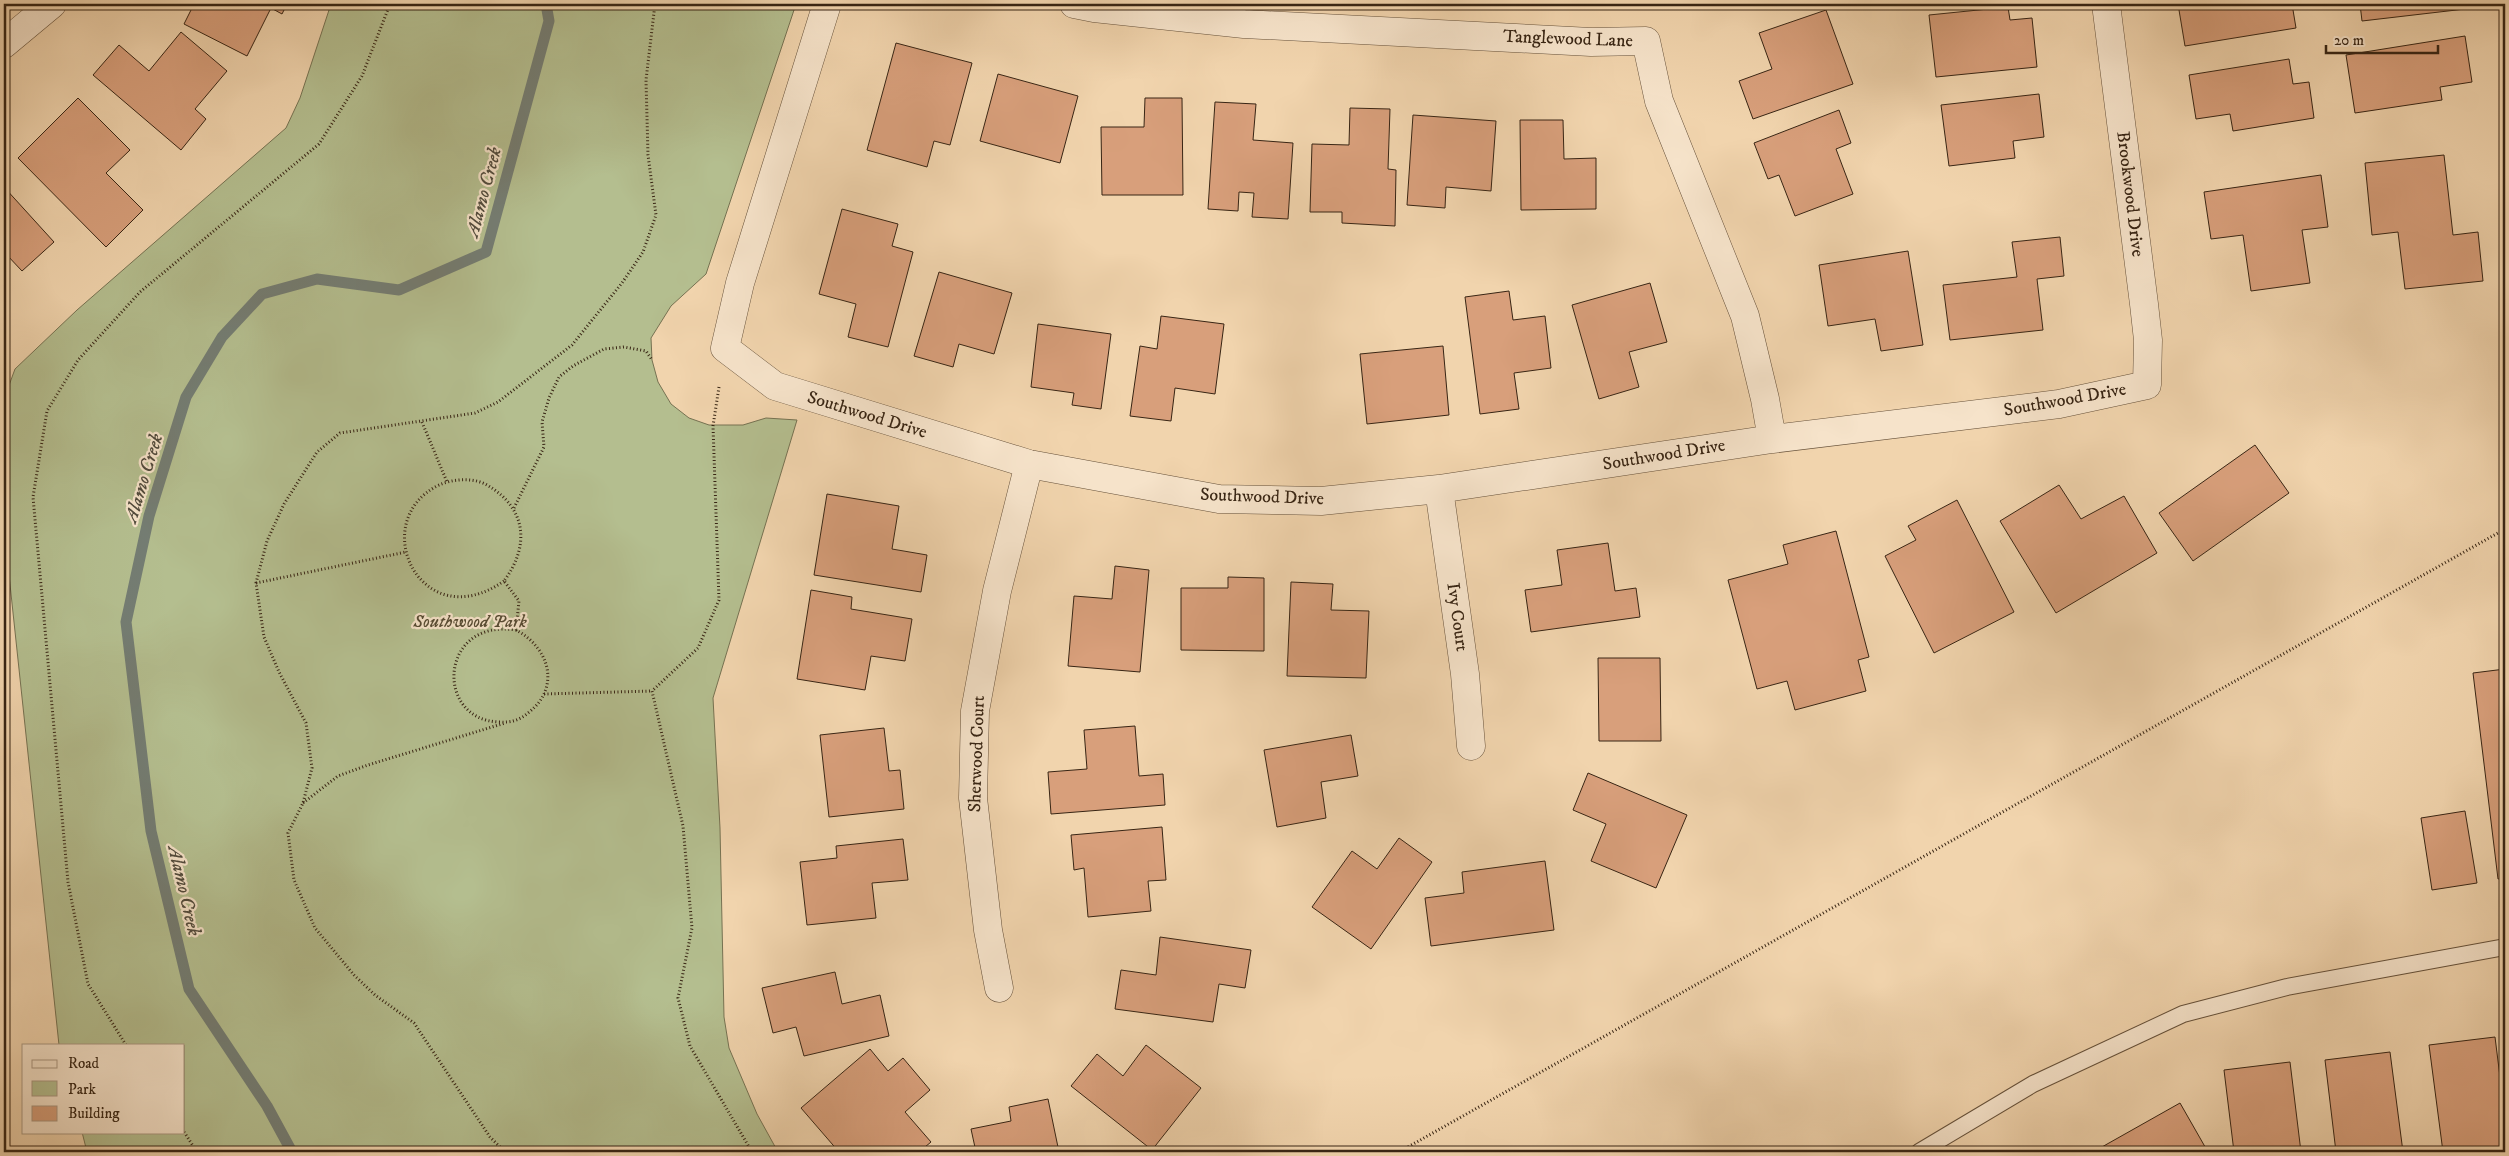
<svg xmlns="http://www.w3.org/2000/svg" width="2509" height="1156" viewBox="0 0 2509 1156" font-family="'IM FELL DW Pica',serif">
  <rect width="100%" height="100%" fill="#f1d4ad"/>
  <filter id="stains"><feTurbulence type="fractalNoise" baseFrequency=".004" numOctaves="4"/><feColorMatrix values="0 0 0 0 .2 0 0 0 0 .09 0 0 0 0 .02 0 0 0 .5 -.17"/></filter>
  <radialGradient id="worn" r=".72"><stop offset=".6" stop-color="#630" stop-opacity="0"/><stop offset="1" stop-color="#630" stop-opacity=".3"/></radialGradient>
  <path fill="#b4be8f" stroke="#767252" d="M 331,4 L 796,4 L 706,274 L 671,306 L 651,338 L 652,360 L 658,382 L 671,404 L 689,418 L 709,425 L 743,425 L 766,418 L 797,420 L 713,698 L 720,828 L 724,1017 L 729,1048 L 757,1114 L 778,1152 L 87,1152 L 82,1132 L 184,1132 L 184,1045 L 59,1045 L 4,528 L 4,399 L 15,369 L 77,310 L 286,128 L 300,98 Z"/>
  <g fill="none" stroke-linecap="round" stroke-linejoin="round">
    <path stroke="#747d73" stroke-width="11" d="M 292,1152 L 267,1106 L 189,989 L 151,831 L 126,622 L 149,516 L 186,397 L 222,337 L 262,294 L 317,279 L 399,290 L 486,252 L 549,21 L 546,4"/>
  </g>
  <path fill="#d89f7b" stroke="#382514" d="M 194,4 L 287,4 L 282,14 L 271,8 L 247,56 L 184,24 Z
    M 2178,4 L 2292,4 L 2296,28 L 2185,46 Z
    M 2360,4 L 2464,4 L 2465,9 L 2362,21 Z
    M 2008,7 L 2010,20 L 2032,18 L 2037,67 L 1936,77 L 1929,15 Z
    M 1826,10 L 1853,84 L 1753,119 L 1739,81 L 1772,69 L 1759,33 Z
    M 181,32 L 227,71 L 195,109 L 206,119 L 181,150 L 93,75 L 119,45 L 149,71 Z
    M 2465,36 L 2472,82 L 2440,87 L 2442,100 L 2355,113 L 2346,55 Z
    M 896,43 L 972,63 L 950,145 L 934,141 L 927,167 L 867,150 Z
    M 2289,59 L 2293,84 L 2309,82 L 2314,118 L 2233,131 L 2230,114 L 2196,119 L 2189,75 Z
    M 998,74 L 1078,96 L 1060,163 L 980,141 Z
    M 2039,94 L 2044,137 L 2013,141 L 2015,158 L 1949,166 L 1941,105 Z
    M 78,98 L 130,150 L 106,173 L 143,210 L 106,247 L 18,158 Z
    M 1145,98 L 1182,98 L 1183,195 L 1102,195 L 1101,127 L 1144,127 Z
    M 1215,102 L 1256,104 L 1253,140 L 1293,143 L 1288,219 L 1252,217 L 1254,193 L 1239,192 L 1238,211 L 1208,209 Z
    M 1350,108 L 1390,109 L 1388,169 L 1396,170 L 1395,226 L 1342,223 L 1342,212 L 1310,212 L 1312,144 L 1349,145 Z
    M 1839,110 L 1851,143 L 1836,149 L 1853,194 L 1795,216 L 1779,175 L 1768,179 L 1754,143 Z
    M 1413,115 L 1496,121 L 1491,191 L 1446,187 L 1445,208 L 1407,205 Z
    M 1520,120 L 1563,120 L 1564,159 L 1596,158 L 1596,209 L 1521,210 Z
    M 2444,155 L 2453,235 L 2478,232 L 2483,281 L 2405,289 L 2398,232 L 2372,235 L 2365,163 Z
    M 2321,175 L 2328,227 L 2302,230 L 2310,283 L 2251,291 L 2243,235 L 2211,239 L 2204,192 Z
    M 4,187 L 54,242 L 22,271 L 6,254 L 4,256 Z
    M 842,209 L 898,224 L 892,246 L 913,252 L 888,347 L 848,337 L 856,304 L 819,294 Z
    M 2060,237 L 2064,276 L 2037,279 L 2043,330 L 1950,340 L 1943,285 L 2017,277 L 2012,242 Z
    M 1908,251 L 1923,345 L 1881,351 L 1875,319 L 1828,326 L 1819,265 Z
    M 939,272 L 1012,293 L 994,354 L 959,344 L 953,367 L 914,356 Z
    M 1650,283 L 1667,342 L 1629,352 L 1639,387 L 1599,399 L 1572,305 Z
    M 1509,291 L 1513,320 L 1545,316 L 1551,368 L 1514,373 L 1519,409 L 1480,414 L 1465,297 Z
    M 1161,316 L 1224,324 L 1215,394 L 1175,388 L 1171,421 L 1130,416 L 1140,346 L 1157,349 Z
    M 1038,324 L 1111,334 L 1101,409 L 1072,405 L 1074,393 L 1031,387 Z
    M 1443,346 L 1449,415 L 1367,424 L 1360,354 Z
    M 2255,445 L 2289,493 L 2193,561 L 2159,513 Z
    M 2059,485 L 2081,519 L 2124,496 L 2157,553 L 2056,613 L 2000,521 Z
    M 827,494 L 899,506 L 892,549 L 927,555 L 921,592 L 814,575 Z
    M 1957,500 L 2014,612 L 1934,653 L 1885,556 L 1916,540 L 1908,526 Z
    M 1836,531 L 1869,657 L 1858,660 L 1866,691 L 1795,710 L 1787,681 L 1757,689 L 1728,580 L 1788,564 L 1783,545 Z
    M 1608,543 L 1615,591 L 1636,588 L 1640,617 L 1531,632 L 1525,590 L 1562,585 L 1557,550 Z
    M 1115,566 L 1149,570 L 1140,672 L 1068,666 L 1074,596 L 1112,599 Z
    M 1228,577 L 1264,578 L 1264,651 L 1181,650 L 1181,588 L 1228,588 Z
    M 1291,582 L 1333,584 L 1331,610 L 1369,611 L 1366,678 L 1287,676 Z
    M 811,590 L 852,597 L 851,609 L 912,619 L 905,661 L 871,656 L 865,690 L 797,679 Z
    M 1598,658 L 1660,658 L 1661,741 L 1599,741 Z
    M 2505,669 L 2505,878 L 2498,879 L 2473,673 Z
    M 1135,726 L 1139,776 L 1163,774 L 1165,805 L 1051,814 L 1048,772 L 1087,769 L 1084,730 Z
    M 884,728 L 889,771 L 900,770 L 904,809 L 829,817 L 820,735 Z
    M 1351,735 L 1358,776 L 1321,782 L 1326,818 L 1277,827 L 1264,750 Z
    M 1588,773 L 1687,815 L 1656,888 L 1591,861 L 1606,824 L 1573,810 Z
    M 2465,811 L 2477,883 L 2432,890 L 2421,818 Z
    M 1162,827 L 1166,880 L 1148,881 L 1151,911 L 1088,917 L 1084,868 L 1074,870 L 1071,835 Z
    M 1399,838 L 1432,862 L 1371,949 L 1312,907 L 1352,851 L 1377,869 Z
    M 903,839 L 908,880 L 872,883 L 876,918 L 807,925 L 800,862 L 837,858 L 836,846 Z
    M 1545,861 L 1554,930 L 1431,946 L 1425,898 L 1464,893 L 1462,872 Z
    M 1160,937 L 1251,950 L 1245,988 L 1219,984 L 1213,1022 L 1115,1009 L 1121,970 L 1156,975 Z
    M 835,972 L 842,1004 L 880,995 L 889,1036 L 804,1056 L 796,1027 L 773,1033 L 762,988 Z
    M 2495,1037 L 2505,1117 L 2505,1152 L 2443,1152 L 2429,1045 Z
    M 1146,1045 L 1201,1088 L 1152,1150 L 1071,1086 L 1097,1054 L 1123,1076 Z
    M 870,1049 L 888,1071 L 903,1058 L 930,1090 L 905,1112 L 931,1142 L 919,1152 L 839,1152 L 801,1108 Z
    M 2390,1052 L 2403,1152 L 2336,1152 L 2325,1060 Z
    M 2290,1062 L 2301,1152 L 2234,1152 L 2224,1070 Z
    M 1048,1099 L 1059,1152 L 976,1152 L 971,1129 L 1011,1121 L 1009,1107 Z
    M 2180,1103 L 2208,1152 L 2093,1152 Z"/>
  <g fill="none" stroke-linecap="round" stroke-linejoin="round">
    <g stroke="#66513a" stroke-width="18">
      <path id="service" d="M 1919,1152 L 2033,1084 L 2183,1014 L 2287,987 L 2505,947"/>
    </g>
    <g stroke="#66513a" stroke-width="29">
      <path id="minor" d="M 827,4 L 740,283 L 725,348 L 775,386 L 1029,464 L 1219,499 L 1321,501 L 1439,489 L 1772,439 L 2059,404 L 2147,385 L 2148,340 L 2144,304 L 2106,4
        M 1074,4 L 1094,8 L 1244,24 L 1591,42 L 1646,41 L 1659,101 L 1745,316 L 1765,399 L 1772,439
        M 4,44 L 52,4
        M 1439,489 L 1465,674 L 1471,746
        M 999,988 L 988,930 L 973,798 L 975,711 L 997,591 L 1029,464"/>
    </g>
    <path stroke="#382514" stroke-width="3" stroke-dasharray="1 2.5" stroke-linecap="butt" d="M 719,387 L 713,426 L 719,600 L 698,648 L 652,691 L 683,826 L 692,928 L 678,998 L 690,1046 L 752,1152
      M 422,422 L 447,482
      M 514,508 L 544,447 L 542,422 L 549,398 L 559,377 L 573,366 L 604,349 L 624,347 L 646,351 L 652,360
      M 504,581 C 421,639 365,521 439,485 C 453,479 473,477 487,485 C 527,508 530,546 504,581 L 519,601 L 516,630 C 439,618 434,720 499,722 C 510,723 520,720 528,713 C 561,688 550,648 516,630
      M 256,583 L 406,552
      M 544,694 L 652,691
      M 303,803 L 338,776 L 368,765 L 505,723
      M 126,1045 L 88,984 L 68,882 L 33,497 L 47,411 L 78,360 L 140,292 L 319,144 L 362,76 L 390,4
      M 184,1132 L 197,1152
      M 505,1152 L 490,1137 L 414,1023 L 375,995 L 354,975 L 315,928 L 294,880 L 288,833 L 303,803 L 312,768 L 306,723 L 279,672 L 264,637 L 256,583 L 267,541 L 284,504 L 317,452 L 340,433 L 475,413 L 498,402 L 572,345 L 622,283 L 643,252 L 656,215 L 648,155 L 646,80 L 655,4
      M 1399,1152 L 2505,529"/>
    <use href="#service" stroke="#f6e3ca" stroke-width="16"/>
    <use href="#minor" stroke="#f6e3ca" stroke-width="28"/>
  </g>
  <g text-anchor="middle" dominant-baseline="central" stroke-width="4.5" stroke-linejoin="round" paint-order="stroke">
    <g font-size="18" fill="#382514" stroke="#f6e3ca">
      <text transform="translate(1568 39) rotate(2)">Tanglewood Lane</text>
      <text transform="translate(2130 194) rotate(83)">Brookwood Drive</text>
      <text transform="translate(2065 400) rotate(-10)">Southwood Drive</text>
      <text transform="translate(867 415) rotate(17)">Southwood Drive</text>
      <text transform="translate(1664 455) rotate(-9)">Southwood Drive</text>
      <text transform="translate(1262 497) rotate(2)">Southwood Drive</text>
      <text transform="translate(1457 617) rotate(82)">Ivy Court</text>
      <text transform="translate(977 754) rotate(-88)">Sherwood Court</text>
    </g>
    <g font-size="18" font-style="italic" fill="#574b33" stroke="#f6e3ca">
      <text x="470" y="622">Southwood Park</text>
    </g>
    <g font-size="19" font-style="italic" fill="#514a3c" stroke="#f6e3ca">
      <text transform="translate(484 192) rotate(-75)">Alamo Creek</text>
      <text transform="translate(144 478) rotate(-73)">Alamo Creek</text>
      <text transform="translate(184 891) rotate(77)">Alamo Creek</text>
    </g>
  </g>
  <rect width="2509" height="1156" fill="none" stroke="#f1d4ad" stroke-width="20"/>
  <rect x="5" y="5" width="2499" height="1146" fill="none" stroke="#382514" stroke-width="2.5"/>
  <rect x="10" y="10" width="2489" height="1136" fill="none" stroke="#382514"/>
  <rect x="22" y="1044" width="162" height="90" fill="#f6e3ca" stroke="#aa9781"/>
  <rect x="32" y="1060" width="25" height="8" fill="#f6e3ca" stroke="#aa9781"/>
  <text x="68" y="1068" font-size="15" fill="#382514">Road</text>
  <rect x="32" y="1081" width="25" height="15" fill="#b4be8f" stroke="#aa9781"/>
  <text x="68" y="1094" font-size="15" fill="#382514">Park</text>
  <rect x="32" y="1106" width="25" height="15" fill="#d89f7b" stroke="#aa9781"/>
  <text x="68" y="1118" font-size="15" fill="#382514">Building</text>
  <path d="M2326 45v8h112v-8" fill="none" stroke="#382514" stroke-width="2.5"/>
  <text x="2334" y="45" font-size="15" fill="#382514" stroke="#f6e3ca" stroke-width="4" paint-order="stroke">20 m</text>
  <rect width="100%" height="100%" filter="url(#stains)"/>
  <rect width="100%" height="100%" fill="url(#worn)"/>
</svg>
